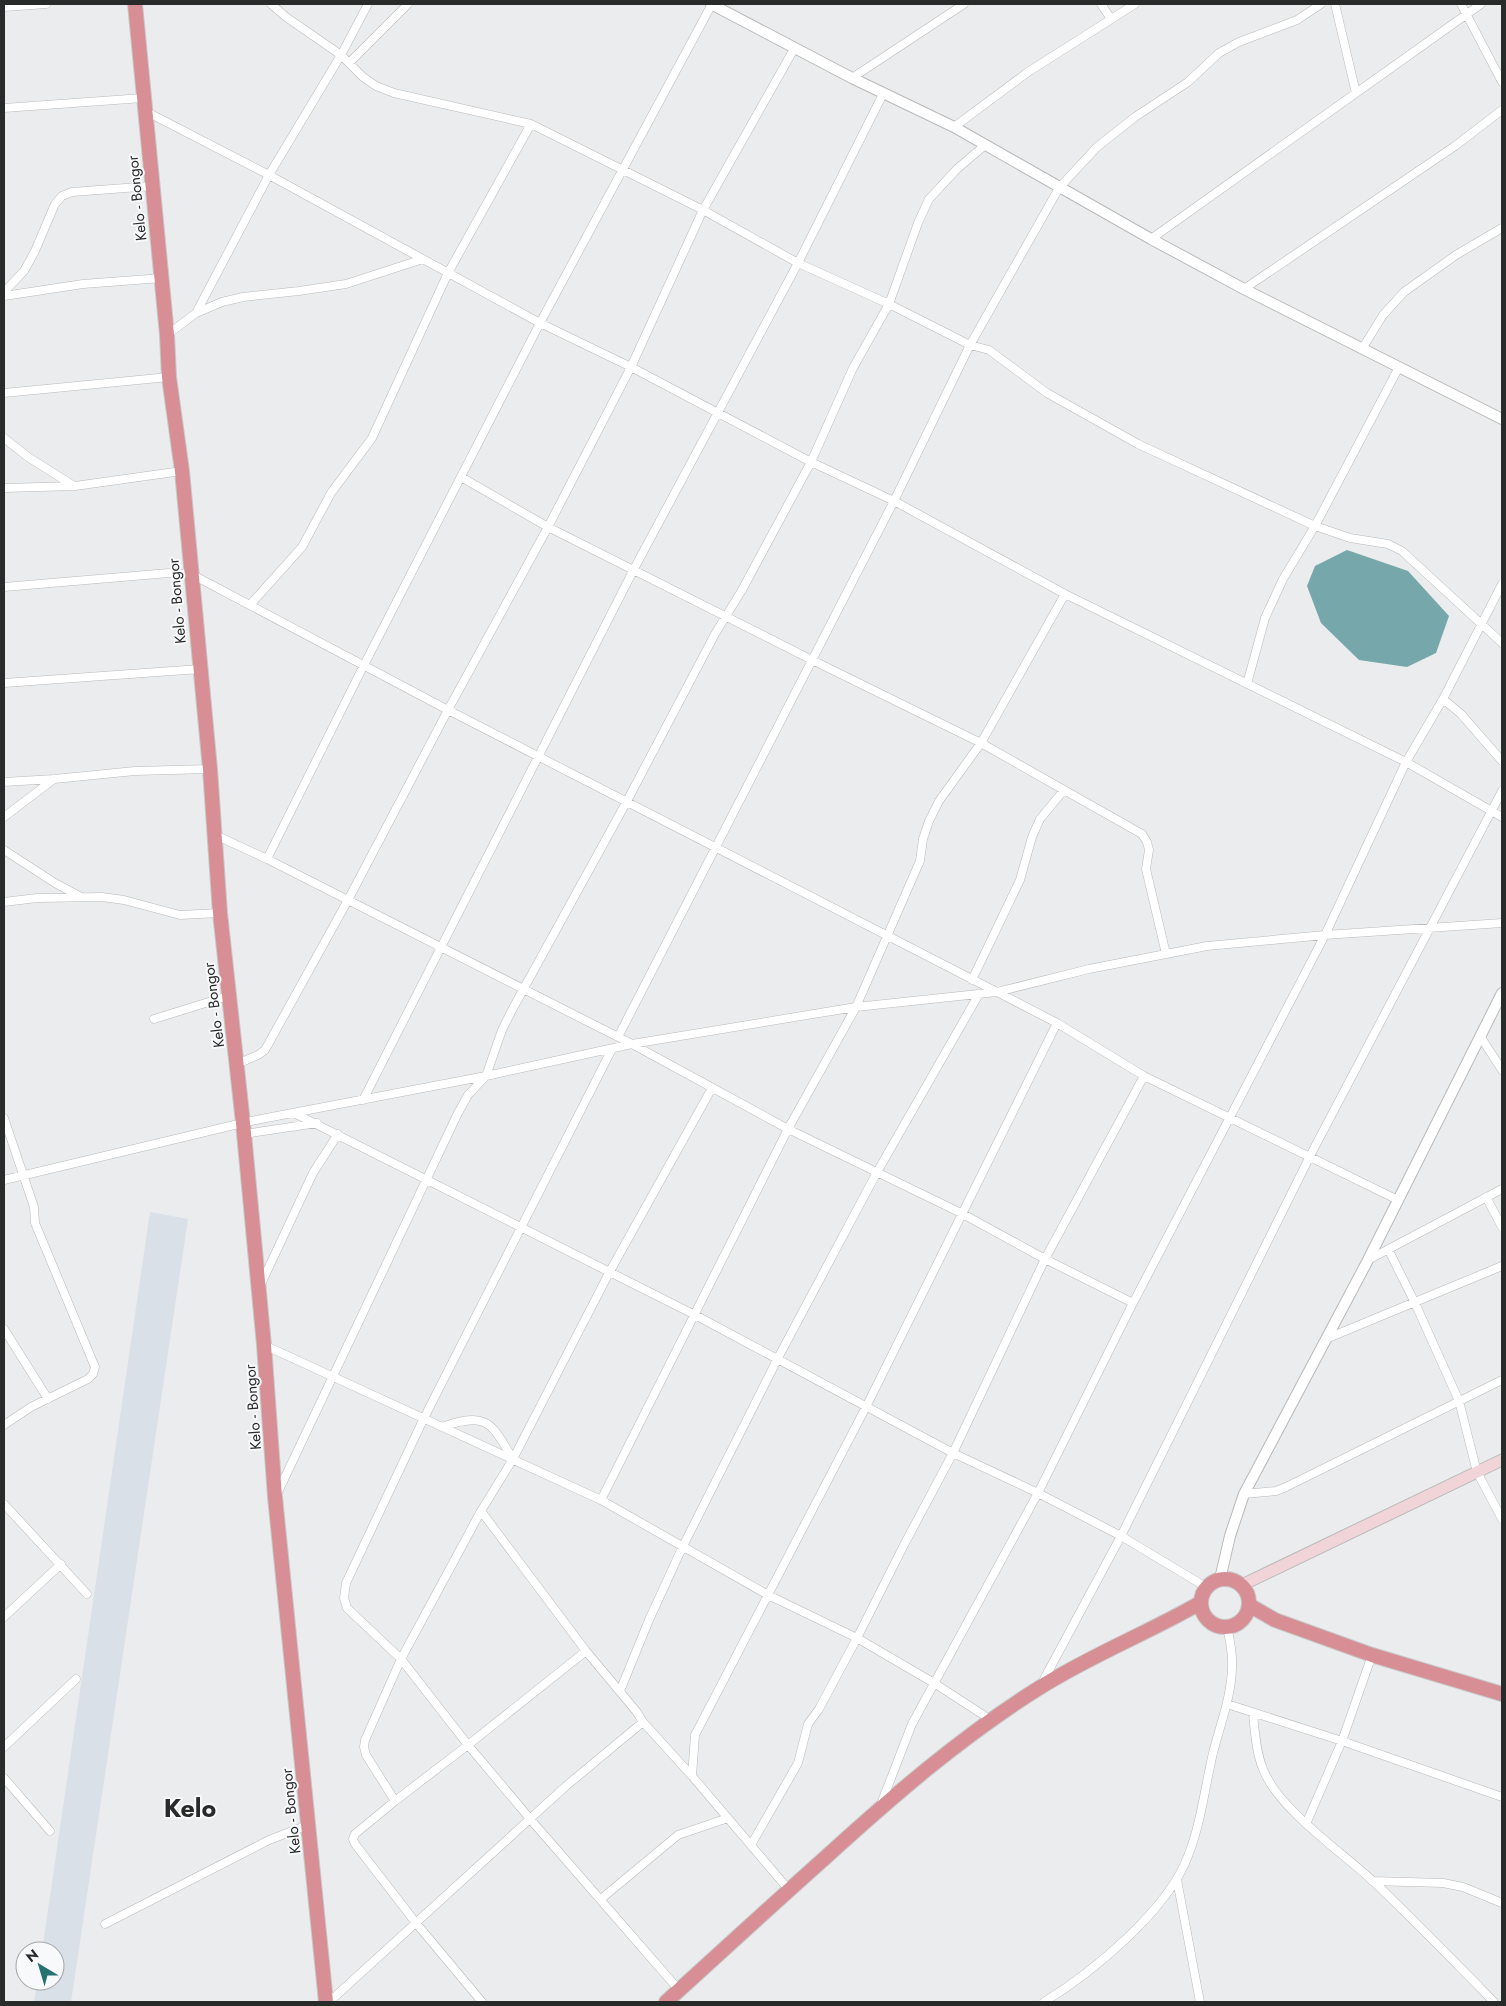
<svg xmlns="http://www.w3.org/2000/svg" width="1506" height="2006" viewBox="0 0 1506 2006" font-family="Jost,sans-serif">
  <rect width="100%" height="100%" fill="#ebeced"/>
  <path fill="#d9e0e7" d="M 150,1212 L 188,1219 L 71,2002 L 34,2002 L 37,1981 L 55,1981 L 55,1951 L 42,1951 Z"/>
  <path fill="#76a7aa" d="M 1347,550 L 1408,571 L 1449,616 L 1436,653 L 1407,667 L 1359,660 L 1321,623 L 1307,586 L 1315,566 Z"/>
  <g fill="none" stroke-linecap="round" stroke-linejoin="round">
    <g stroke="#b8b9ba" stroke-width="9">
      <path id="minor" d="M 271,4 L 286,17 L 341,55 L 363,77 L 376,86 L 394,93 L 531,124 L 703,210 L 798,263 L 889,304 L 970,345 L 989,350 L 1047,393 L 1138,444 L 1315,526 L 1350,538 L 1388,544 L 1402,551 L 1502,643
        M 1101,4 L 1111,19
        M 1335,4 L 1356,93
        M 1461,4 L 1502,82
        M 4,7 L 46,4
        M 349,63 L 408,4
        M 852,78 L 964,4
        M 4,108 L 143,98
        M 145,111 L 269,175 L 540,323 L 631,367 L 811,462 L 894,501 L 1065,594 L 1406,762 L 1502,817
        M 954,127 L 1028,72 L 1135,4
        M 1151,239 L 1481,4
        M 1244,289 L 1455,146 L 1502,110
        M 4,292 L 24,271 L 35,251 L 55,204 L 62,196 L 72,192 L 152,186
        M 4,296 L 83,284 L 162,278
        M 196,313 L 222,302 L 243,297 L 299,291 L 346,284 L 423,259
        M 167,335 L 196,313 L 269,175 L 341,55 L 368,4
        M 1362,349 L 1383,315 L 1404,292 L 1456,255 L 1502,228
        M 4,393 L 169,377
        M 4,438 L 28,457 L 74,486
        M 461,477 L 548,527 L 812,660 L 981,743 L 1142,834 L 1147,842 L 1149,850 L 1146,869 L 1166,954
        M 4,488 L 75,486 L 182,471
        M 4,587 L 169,573 L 191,574 L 448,710 L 997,992 L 1057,1023 L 1144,1076 L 1398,1200
        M 250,605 L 302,547 L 331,493 L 372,438 L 448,273 L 531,124
        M 4,683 L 200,669
        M 1247,684 L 1265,618 L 1283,579 L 1315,526 L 1399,367
        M 1443,699 L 1502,584
        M 4,782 L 54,779 L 135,771 L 210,769
        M 4,817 L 54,779
        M 213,834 L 267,859 L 632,1044 L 788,1129 L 961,1213 L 1045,1259 L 1133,1303
        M 4,850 L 55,883 L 81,897
        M 267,859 L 364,665 L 540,323 L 712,4
        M 4,902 L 37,898 L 102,897 L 124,900 L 180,915 L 220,913
        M 972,980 L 1020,880 L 1032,837 L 1040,819 L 1064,790
        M 154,1019 L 228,996
        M 1480,1036 L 1502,1070
        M 618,1037 L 894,501 L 970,345 L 1059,188 L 1097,147 L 1135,117 L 1188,82 L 1219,53 L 1239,42 L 1297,20 L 1321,4
        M 612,1049 L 424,1418 L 346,1583 L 344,1598 L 347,1608 L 401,1659 L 468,1745 L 531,1820 L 679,1990
        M 237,1064 L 258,1055 L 265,1050 L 348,900 L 448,710 L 548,527 L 631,367 L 703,210 L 794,49
        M 363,1100 L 634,569 L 798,263 L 883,94
        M 294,1113 L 695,1315 L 953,1453 L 1038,1493 L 1121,1536 L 1206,1587
        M 4,1118 L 34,1207 L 35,1223 L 95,1367 L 93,1374 L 88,1379 L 31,1407 L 4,1425
        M 244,1134 L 317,1123
        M 4,1180 L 251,1121 L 486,1076 L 632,1044 L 856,1007 L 997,992 L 1089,969 L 1207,946 L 1325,935 L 1502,923
        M 1486,1197 L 1502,1227
        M 1388,1249 L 1415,1303 L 1459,1401 L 1477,1472 L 1502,1519
        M 1368,1260 L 1502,1189
        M 261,1284 L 313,1173 L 338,1134
        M 4,1329 L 48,1399
        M 1328,1338 L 1502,1266
        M 264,1345 L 601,1500 L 768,1595 L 857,1638 L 934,1683 L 991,1720
        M 442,1427 C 488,1411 491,1423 513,1459
        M 277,1494 L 458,1113 L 468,1095 L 486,1076 L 502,1030 L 512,1010 L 627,801 L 715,634 L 742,590 L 811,462 L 853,368 L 889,304 L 918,223 L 929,199 L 957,169 L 985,145
        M 1244,1494 L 1276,1491 L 1286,1487 L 1502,1380
        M 601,1500 L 788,1129 L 856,1007 L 920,861 L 923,839 L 929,821 L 939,801 L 981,743 L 1065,594
        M 4,1504 L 87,1594
        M 481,1511 L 586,1651 L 636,1711 L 643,1722 L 692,1776 L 789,1890
        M 4,1617 L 61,1564
        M 1042,1683 L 1121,1536 L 1310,1156 L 1502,791
        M 620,1691 L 649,1620 L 682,1548 L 778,1358 L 876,1174 L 979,994
        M 1227,1704 L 1342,1741 L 1502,1797
        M 1253,1714 C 1255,1732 1256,1752 1263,1769 C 1278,1809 1342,1852 1374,1882 C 1415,1921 1455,1962 1494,2002
        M 4,1747 L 76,1679
        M 692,1776 L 695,1735 L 867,1405 L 1057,1023
        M 4,1778 L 50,1831
        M 395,1801 L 366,1755 L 364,1747 L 365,1740 L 401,1659 L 481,1511 L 513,1459 L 609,1273 L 712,1088
        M 881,1804 L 912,1724 L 1038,1493 L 1133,1303 L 1325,935 L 1406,762 L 1443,699 L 1461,714 L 1502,761
        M 1306,1824 L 1342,1741 L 1372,1655
        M 751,1845 L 798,1763 L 808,1724 L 819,1709 L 857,1638 L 905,1543 L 953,1453 L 1045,1259 L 1144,1076
        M 1177,1880 L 1200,2002
        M 1372,1881 L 1443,1883 L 1463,1887 L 1502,1903
        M 601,1899 L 678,1835 L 728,1818
        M 105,1924 L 269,1840 L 308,1825
        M 329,2002 L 566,1786 L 643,1722
        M 482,2002 L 416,1923 L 355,1844 L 353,1839 L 355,1834 L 395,1801 L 468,1745 L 586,1651
        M 1044,2002 C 1093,1972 1168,1910 1188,1856 C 1201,1823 1205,1787 1213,1753 C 1220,1725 1231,1698 1232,1668 C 1233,1654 1230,1640 1227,1627"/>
    </g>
    <g stroke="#b8b9ba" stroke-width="12">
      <path id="tertiary" d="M 711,4 L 852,78 L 954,127 L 1151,239 L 1244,289 L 1502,419
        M 1220,1579 L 1230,1536 L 1244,1494 L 1368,1260 L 1502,993"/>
    </g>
    <g stroke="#b8b9ba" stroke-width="13">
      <path id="secondary" d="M 1242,1585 L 1502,1460"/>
    </g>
    <g stroke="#c7c8c8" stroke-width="16">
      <path id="trunk" d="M 135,4 L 167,335 L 169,377 L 182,471 L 210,769 L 220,913 L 243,1123 L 264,1345 L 275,1497 L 326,2002
        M1201 1603a24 24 0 1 1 48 0a24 24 0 1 1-48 0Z
        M 1249,1605 L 1275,1620 L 1372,1655 L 1502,1694
        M 666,2002 C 719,1954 772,1905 826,1857 C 893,1796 962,1736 1039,1688 C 1091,1655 1148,1633 1200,1603"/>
    </g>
    <use href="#minor" stroke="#fff" stroke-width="8"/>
    <use href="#tertiary" stroke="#fff" stroke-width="10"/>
    <use href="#secondary" stroke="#f0d4d7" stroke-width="11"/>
    <use href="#trunk" stroke="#d78e94" stroke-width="14"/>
  </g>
  <g text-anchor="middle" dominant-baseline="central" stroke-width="4" stroke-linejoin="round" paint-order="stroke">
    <g font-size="15" fill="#292a2a" stroke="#f8f9fa">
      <text transform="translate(137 198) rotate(-96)">Kelo - Bongor</text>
      <text transform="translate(177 601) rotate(-95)">Kelo - Bongor</text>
      <text transform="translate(214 1005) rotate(-97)">Kelo - Bongor</text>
      <text transform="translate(253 1407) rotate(-94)">Kelo - Bongor</text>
      <text transform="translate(291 1811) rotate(-96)">Kelo - Bongor</text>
    </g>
    <g font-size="25" font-weight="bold" fill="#292a2a" stroke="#f8f9fa">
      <text x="190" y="1808">Kelo</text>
    </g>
  </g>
  <rect width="1506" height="2006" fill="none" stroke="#292a2a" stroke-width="10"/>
  <g transform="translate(40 1966) rotate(322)"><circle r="24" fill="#f8f9fa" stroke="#a5a6a7"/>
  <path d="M0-4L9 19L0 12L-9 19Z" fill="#277170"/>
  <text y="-8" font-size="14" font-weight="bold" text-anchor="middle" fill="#292a2a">N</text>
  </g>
</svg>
